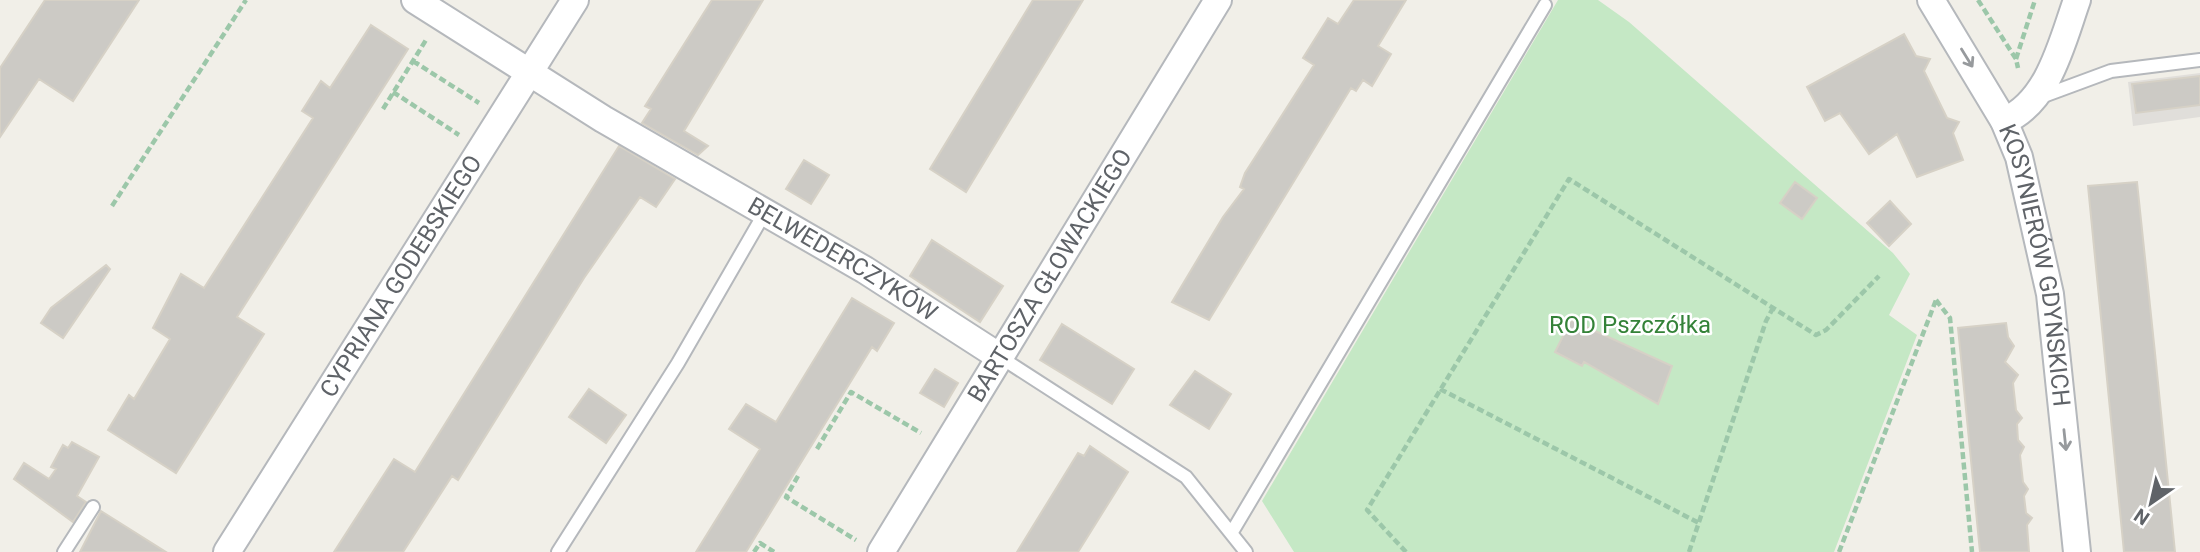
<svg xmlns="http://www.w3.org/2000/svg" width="2200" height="552" viewBox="0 0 2200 552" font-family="Roboto,sans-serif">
  <rect width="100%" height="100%" fill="#f1efe8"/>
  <path fill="#e0deda" d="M 2200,73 L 2200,117 L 2133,126 L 2128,82 Z"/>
  <path fill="#c5e8c5" d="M 1558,0 L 1598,0 L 1629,22 L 1893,253 L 1910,274 L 1889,315 L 1917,335 L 1834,552 L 1294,552 L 1262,501 Z"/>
  <path fill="#cccac5" stroke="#d6d1c6" stroke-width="2" d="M 45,0 L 139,0 L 73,101 L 39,79 L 0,137 L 0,68 Z
    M 712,0 L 763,0 L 684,131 L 708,146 L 698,155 L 642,123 L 651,109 L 645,106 Z
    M 1033,0 L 1083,0 L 966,192 L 930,169 Z
    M 1354,0 L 1406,0 L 1378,46 L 1391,54 L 1372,86 L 1363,80 L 1356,91 L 1351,88 L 1209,320 L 1172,302 L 1223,217 L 1244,189 L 1240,187 L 1245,173 L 1314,65 L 1303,58 L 1328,18 L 1338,24 Z
    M 371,25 L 408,49 L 237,317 L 264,334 L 176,473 L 108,430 L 129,395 L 134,399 L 170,339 L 153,328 L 181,274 L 204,288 L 313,118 L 302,111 L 321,81 L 330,88 Z
    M 1904,34 L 1916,56 L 1930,59 L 1924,71 L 1947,118 L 1959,122 L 1953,133 L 1963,160 L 1917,177 L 1897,134 L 1869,154 L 1840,113 L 1825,121 L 1807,87 Z
    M 2200,76 L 2200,105 L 2136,113 L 2132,84 Z
    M 619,146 L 675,179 L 656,207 L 640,197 L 584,278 L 458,480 L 452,476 L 403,552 L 334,552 L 394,459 L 415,472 Z
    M 804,160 L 829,175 L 811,204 L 786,189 Z
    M 1795,182 L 1817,198 L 1802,219 L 1780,203 Z
    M 2137,182 L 2155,353 L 2175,552 L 2124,552 L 2088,186 Z
    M 1890,201 L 1911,224 L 1889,246 L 1867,223 Z
    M 932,240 L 1003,286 L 980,322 L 910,276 Z
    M 106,265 L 110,269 L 63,338 L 41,323 L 51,308 Z
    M 852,298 L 894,323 L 877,351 L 872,347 L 746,552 L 696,552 L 760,449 L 729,429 L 746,404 L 776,422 Z
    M 1571,320 L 1672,366 L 1658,404 L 1584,362 L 1582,366 L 1555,352 Z
    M 2006,323 L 2008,337 L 2014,346 L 2005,362 L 2018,375 L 2013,383 L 2016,410 L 2022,418 L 2017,424 L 2018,440 L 2024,447 L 2020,455 L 2023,482 L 2028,489 L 2024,496 L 2026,513 L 2032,518 L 2027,525 L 2029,552 L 1980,552 L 1958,328 Z
    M 1062,324 L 1134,369 L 1112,404 L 1040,360 Z
    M 935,369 L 958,383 L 944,407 L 920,393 Z
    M 1195,371 L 1231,394 L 1209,429 L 1170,405 Z
    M 589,389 L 626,415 L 606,443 L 569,417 Z
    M 72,442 L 99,457 L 77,496 L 86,502 L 73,522 L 14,479 L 24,463 L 49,479 L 56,469 L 51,467 L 63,445 L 68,448 Z
    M 1090,446 L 1128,472 L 1078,552 L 1017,552 L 1078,453 L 1084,456 Z
    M 101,511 L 166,552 L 80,552 Z"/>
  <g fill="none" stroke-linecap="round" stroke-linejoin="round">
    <g stroke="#b5b8bc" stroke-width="16">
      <path id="lane" d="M 2038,98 L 2111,71 L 2200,60
        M 1000,357 L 1186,477 L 1246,552
        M 1232,532 L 1545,5
        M 64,552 L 93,507
        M 558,552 L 678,363 L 764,214"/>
    </g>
    <g stroke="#b5b8bc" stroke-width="30">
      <g id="street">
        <path id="s1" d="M 415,0 L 603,119 L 865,270 L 1000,357"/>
        <path id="s2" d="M 1931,0 L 2004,121 L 2019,157 L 2050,294 L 2077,552"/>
        <path d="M 2004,121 C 2049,102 2062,42 2077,0"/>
        <path id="s3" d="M 227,552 L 575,0"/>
        <path id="s4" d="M 881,552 L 1218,0"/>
      </g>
    </g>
    <path stroke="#9cc7a9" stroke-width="4.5" stroke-dasharray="7 3.5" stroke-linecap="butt" d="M 1978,0 L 2016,59 L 2018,68
      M 2016,59 L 2035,0
      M 413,61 L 479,103
      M 393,92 L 459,135
      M 383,109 L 426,40
      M 112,206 L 246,0
      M 1936,300 L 1950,318 L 1972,552
      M 1440,389 L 1699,523
      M 817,449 L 851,392 L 921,433
      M 798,476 L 786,497 L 856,540
      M 754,552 L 760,543 L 774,552
      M 1406,552 L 1367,510 L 1569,179 L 1816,335 L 1826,330 L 1879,276
      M 1689,552 L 1766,321 L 1773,308
      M 1839,552 L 1936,300"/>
    <use href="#lane" stroke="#fff" stroke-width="12"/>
    <use href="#street" stroke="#fff" stroke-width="26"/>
  </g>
  <defs><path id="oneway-shaft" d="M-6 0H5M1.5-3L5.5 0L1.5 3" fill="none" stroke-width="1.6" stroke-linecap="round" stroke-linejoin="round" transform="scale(1.75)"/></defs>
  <g stroke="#979a9d">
    <use href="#oneway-shaft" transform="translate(1967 58) rotate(58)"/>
    <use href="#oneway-shaft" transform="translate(2065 440) rotate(84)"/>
  </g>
  <g text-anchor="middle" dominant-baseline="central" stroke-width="5" stroke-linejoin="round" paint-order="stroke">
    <g font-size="24" fill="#5f6368" stroke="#fff">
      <text stroke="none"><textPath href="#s1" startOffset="500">BELWEDERCZYKÓW</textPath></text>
      <text stroke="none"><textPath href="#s2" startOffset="290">KOSYNIERÓW GDYŃSKICH</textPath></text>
      <text stroke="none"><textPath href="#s3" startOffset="326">CYPRIANA GODEBSKIEGO</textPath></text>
      <text stroke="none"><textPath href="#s4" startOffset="324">BARTOSZA GŁOWACKIEGO</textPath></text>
    </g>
    <g font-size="24" fill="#348238" stroke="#fff">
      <text x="1630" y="325">ROD Pszczółka</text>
    </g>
  </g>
  <g transform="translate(2151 503) rotate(214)" stroke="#ffffff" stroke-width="5" paint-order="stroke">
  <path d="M0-5L12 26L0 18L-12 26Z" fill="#5f6368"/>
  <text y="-10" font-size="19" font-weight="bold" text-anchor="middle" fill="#5f6368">N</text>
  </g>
</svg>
